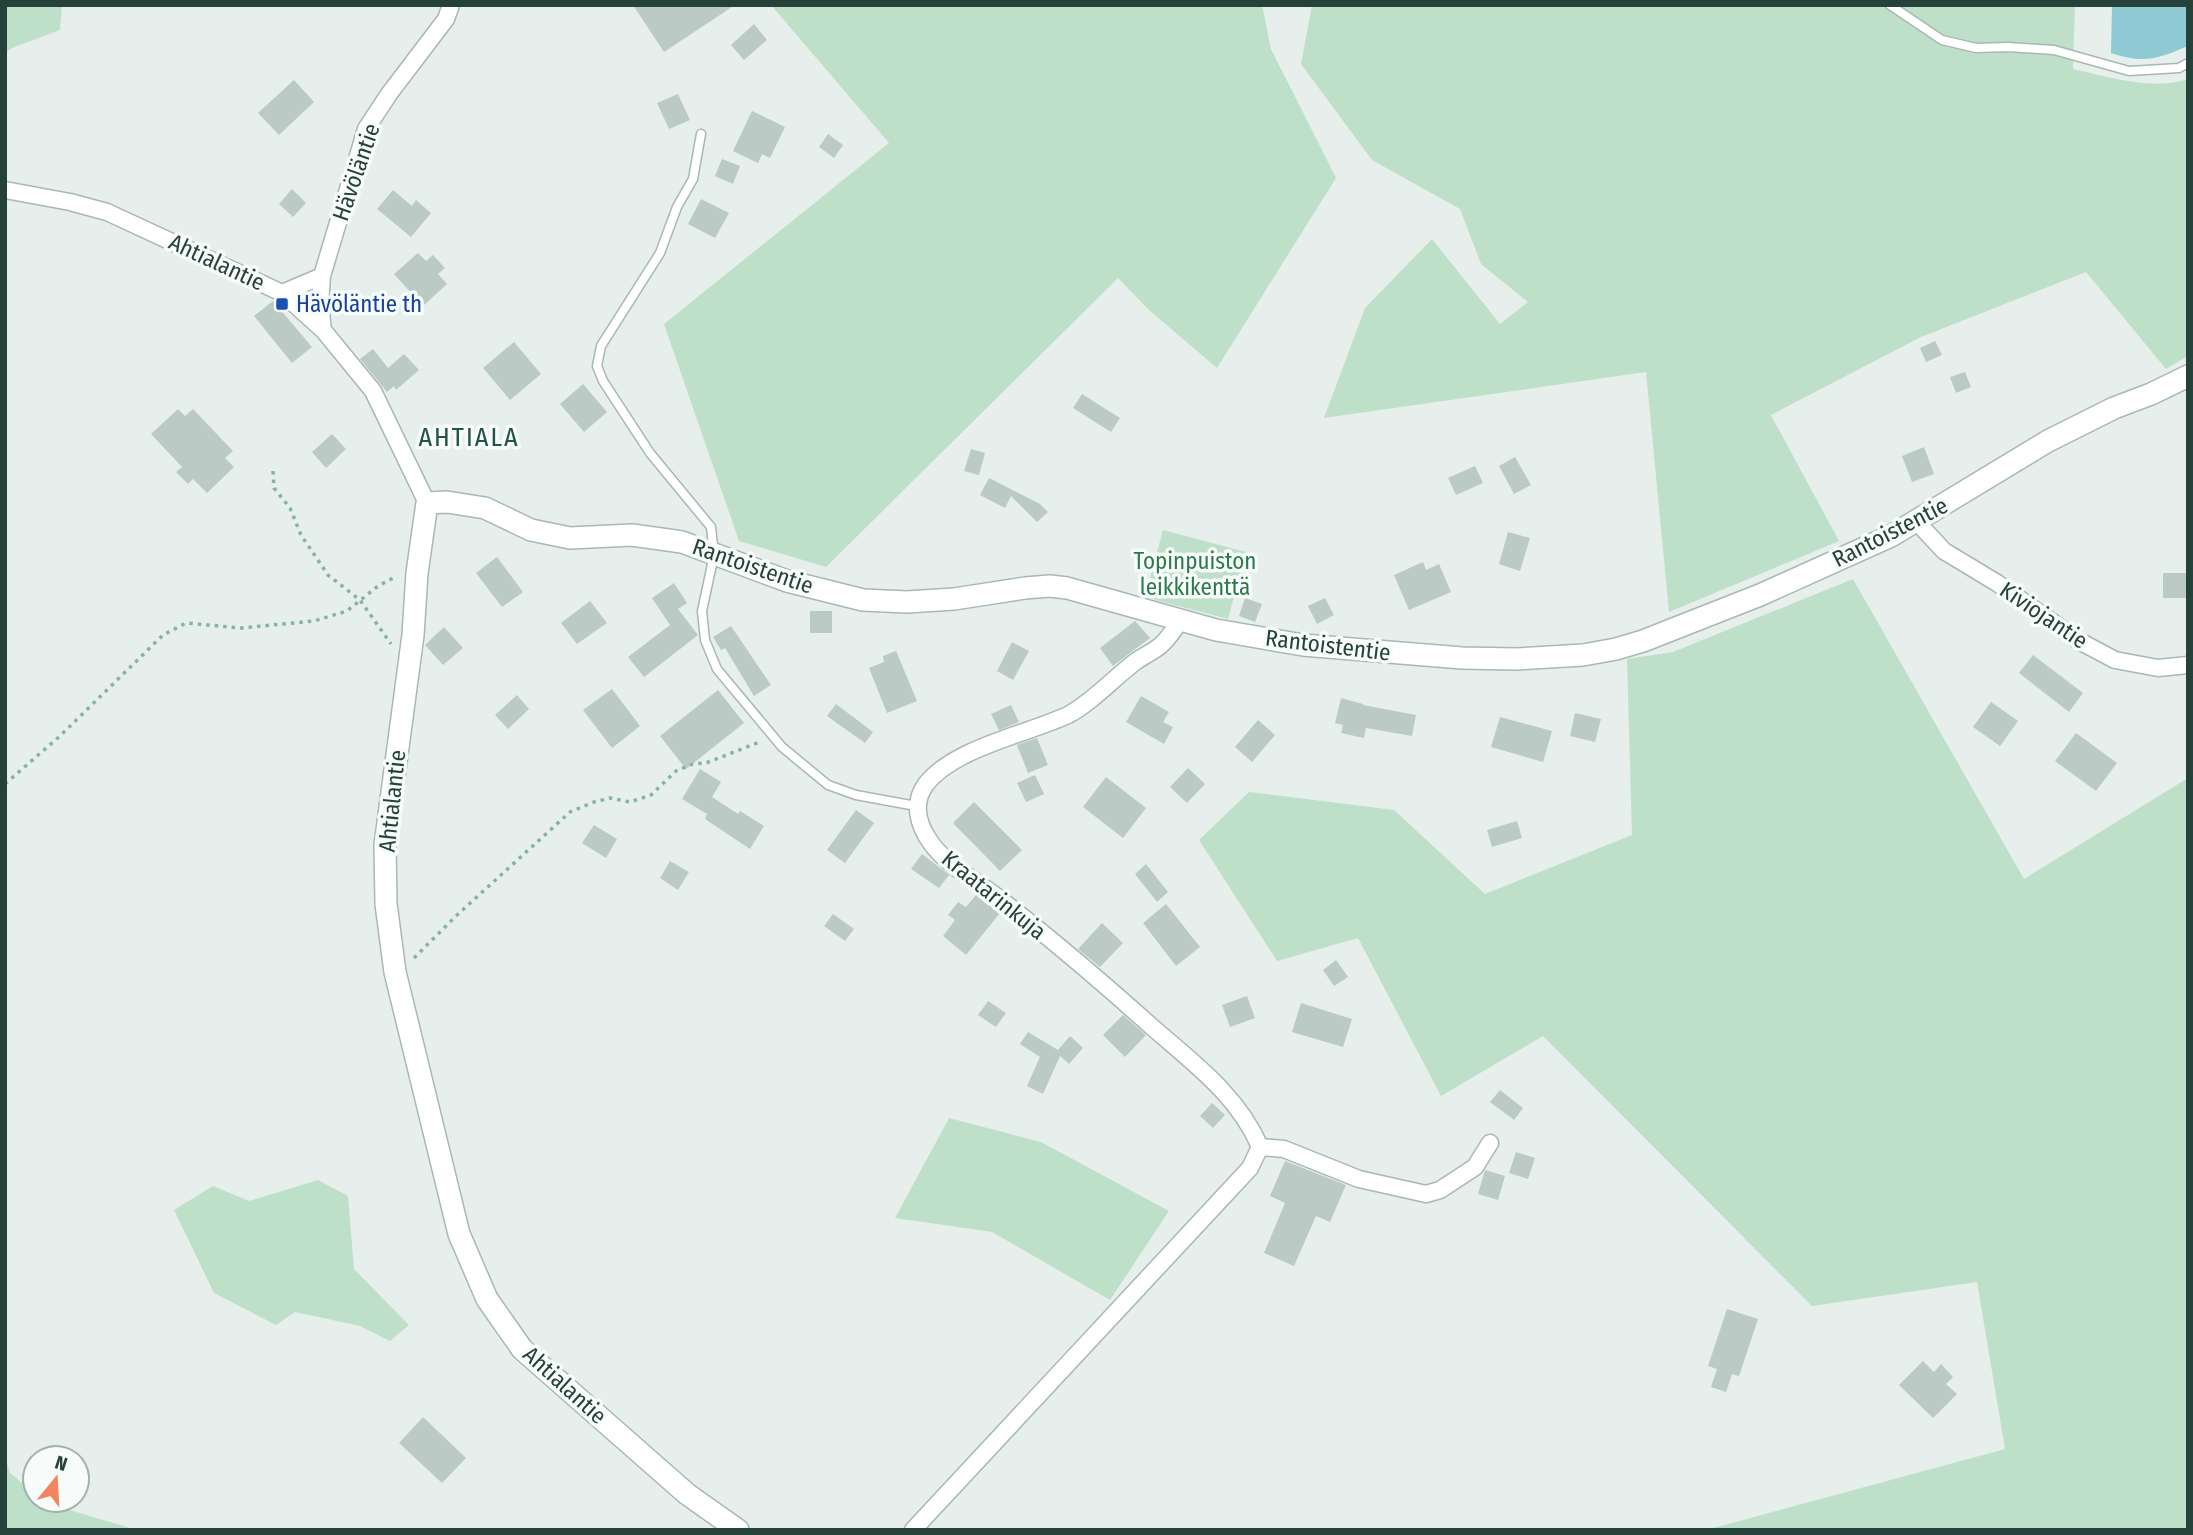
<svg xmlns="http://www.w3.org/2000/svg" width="2193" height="1535" viewBox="0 0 2193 1535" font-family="'Fira Sans Condensed',sans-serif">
  <rect width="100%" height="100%" fill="#e6efeb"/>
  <path fill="#bfe0c8" d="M 5,5 L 62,5 L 60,30 L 12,48 L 5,53 Z
    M 771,5 L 1262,5 L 1271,49 L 1336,178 L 1217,368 L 1149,310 L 1118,278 L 826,567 L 739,541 L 664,324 L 889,143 Z
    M 1312,5 L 2075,5 L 2073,69 C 2109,77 2152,91 2188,79 L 2188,356 L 2166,369 L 2086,272 L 1921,337 L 1771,415 L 1839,541 L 1669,612 L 1646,372 L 1324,418 L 1365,308 L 1432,239 L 1500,324 L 1528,302 L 1481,264 L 1460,209 L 1372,160 L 1301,64 Z
    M 1163,530 L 1246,552 L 1228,619 L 1145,597 Z
    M 1853,579 L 2024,879 L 2188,778 L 2188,1530 L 1706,1530 L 2005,1449 L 1977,1282 L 1812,1306 L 1543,1036 L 1441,1096 L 1358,938 L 1277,961 L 1199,840 L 1249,792 L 1394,810 L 1485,894 L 1632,835 L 1627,659 L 1673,652 Z
    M 949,1118 L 1041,1142 L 1169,1211 L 1110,1300 L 992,1232 L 895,1218 Z
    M 318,1180 L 348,1196 L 354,1269 L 409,1325 L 390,1341 L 360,1326 L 295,1312 L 276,1325 L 214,1293 L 174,1210 L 213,1186 L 249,1201 Z
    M 5,1457 L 10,1473 L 35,1494 L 35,1500 L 42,1500 L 46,1503 L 137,1530 L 5,1530 Z"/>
  <path fill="#8ec9d4" d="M 2112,5 L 2188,5 L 2188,46 C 2157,59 2144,64 2111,53 Z"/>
  <path fill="#bbcac4" d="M 633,5 L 735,5 L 664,52 Z
    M 754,24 L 767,40 L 744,60 L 731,45 Z
    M 294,80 L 314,102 L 279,135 L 258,113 Z
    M 678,94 L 690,120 L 669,129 L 657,103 Z
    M 752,111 L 785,127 L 770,158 L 762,154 L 758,163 L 733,151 Z
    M 828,134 L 843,145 L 834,158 L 819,147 Z
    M 722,159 L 740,166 L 733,184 L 715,176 Z
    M 292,189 L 306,203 L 293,217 L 279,204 Z
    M 393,190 L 412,206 L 416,200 L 431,213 L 411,237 L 377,209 Z
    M 701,199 L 729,213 L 715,238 L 688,224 Z
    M 418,253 L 426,261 L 433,255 L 445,268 L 438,274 L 447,284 L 423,306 L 394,274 Z
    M 273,301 L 312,347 L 292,363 L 254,316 Z
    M 1935,341 L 1942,355 L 1926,362 L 1920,348 Z
    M 514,342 L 541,374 L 510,400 L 483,368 Z
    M 373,349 L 388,368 L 404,354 L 419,370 L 396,390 L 394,386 L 387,392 L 360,359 Z
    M 1965,372 L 1971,387 L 1956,393 L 1950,377 Z
    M 583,384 L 607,412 L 584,432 L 560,404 Z
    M 1082,394 L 1120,418 L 1111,432 L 1073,408 Z
    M 178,409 L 185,416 L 193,409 L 233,451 L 225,458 L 234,467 L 207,493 L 193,479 L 188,484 L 176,472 L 182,467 L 151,434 Z
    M 332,434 L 346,449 L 326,468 L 312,452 Z
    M 1924,447 L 1934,474 L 1912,482 L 1902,456 Z
    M 971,449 L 985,453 L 979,475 L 964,471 Z
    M 1515,457 L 1531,485 L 1514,494 L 1499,466 Z
    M 1475,466 L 1483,483 L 1456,495 L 1448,478 Z
    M 989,478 L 1040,504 L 1048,512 L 1037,522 L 1011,496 L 1005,508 L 980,495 Z
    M 1508,532 L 1530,538 L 1520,571 L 1499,564 Z
    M 497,557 L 523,592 L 502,607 L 476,573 Z
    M 1423,562 L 1426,570 L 1439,564 L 1451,592 L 1409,610 L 1394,575 Z
    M 2163,573 L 2188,573 L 2188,598 L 2163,598 Z
    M 674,583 L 687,603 L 678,609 L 698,635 L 644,677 L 628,657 L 670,625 L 652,598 Z
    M 1245,598 L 1262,604 L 1255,622 L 1239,616 Z
    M 1325,598 L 1334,615 L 1317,624 L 1308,606 Z
    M 590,601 L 607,623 L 577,644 L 561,623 Z
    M 810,611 L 832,611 L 832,633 L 810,633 Z
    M 1135,621 L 1150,638 L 1113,666 L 1100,648 Z
    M 731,626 L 771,685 L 754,696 L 725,648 L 721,650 L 713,637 Z
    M 444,627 L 463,648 L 443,665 L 425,645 Z
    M 1012,642 L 1029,651 L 1013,680 L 997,671 Z
    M 896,651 L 917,701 L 887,713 L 869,668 L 884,662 L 883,656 Z
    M 2033,655 L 2083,693 L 2069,712 L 2019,673 Z
    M 612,689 L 640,726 L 612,748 L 583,710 Z
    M 718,690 L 744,723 L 686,769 L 660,736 Z
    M 517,695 L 529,709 L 508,729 L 495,715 Z
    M 1141,696 L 1169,712 L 1163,722 L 1173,727 L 1164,744 L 1126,722 Z
    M 1341,698 L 1363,704 L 1363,705 L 1416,715 L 1412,736 L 1366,728 L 1364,738 L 1341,733 L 1343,725 L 1335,723 Z
    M 1991,702 L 2018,721 L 2000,746 L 1973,727 Z
    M 836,704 L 873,732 L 865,743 L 827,716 Z
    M 1011,705 L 1019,722 L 999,730 L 991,714 Z
    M 1575,713 L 1601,719 L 1595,742 L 1570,736 Z
    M 1500,717 L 1552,731 L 1543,762 L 1491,747 Z
    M 1258,720 L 1275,735 L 1252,762 L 1235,747 Z
    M 2076,733 L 2117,763 L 2096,791 L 2055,761 Z
    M 1037,738 L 1048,765 L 1028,773 L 1017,745 Z
    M 1188,768 L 1205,784 L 1187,803 L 1170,787 Z
    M 700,769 L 721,782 L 712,797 L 738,814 L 740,811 L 764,826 L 750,849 L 705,819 L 707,814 L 682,799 Z
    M 1035,775 L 1044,794 L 1026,802 L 1017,783 Z
    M 1106,777 L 1146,808 L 1123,838 L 1083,807 Z
    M 974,802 L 1022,850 L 1000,871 L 953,823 Z
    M 856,810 L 874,823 L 845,863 L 827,850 Z
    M 1517,821 L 1522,838 L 1492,847 L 1487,830 Z
    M 594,825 L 617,839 L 606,858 L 582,843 Z
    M 922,854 L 949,875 L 939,888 L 911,869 Z
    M 670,861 L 689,872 L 678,890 L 660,878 Z
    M 1146,864 L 1168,892 L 1157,902 L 1135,874 Z
    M 976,895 L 1000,913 L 966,955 L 943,936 L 955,920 L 948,915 L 958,902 L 966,907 Z
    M 1166,904 L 1200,947 L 1176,966 L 1143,923 Z
    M 833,914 L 854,929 L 845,941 L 824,926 Z
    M 1102,923 L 1123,943 L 1100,967 L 1078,949 Z
    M 1336,960 L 1348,977 L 1334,986 L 1323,970 Z
    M 1247,996 L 1255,1018 L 1230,1027 L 1222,1005 Z
    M 988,1001 L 1006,1013 L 996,1027 L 978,1015 Z
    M 1301,1003 L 1352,1019 L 1343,1047 L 1292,1032 Z
    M 1123,1015 L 1146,1035 L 1125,1057 L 1103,1035 Z
    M 1028,1032 L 1058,1050 L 1070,1036 L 1083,1048 L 1069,1064 L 1060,1056 L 1043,1094 L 1027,1086 L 1040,1057 L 1020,1044 Z
    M 1500,1090 L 1523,1108 L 1514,1120 L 1490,1102 Z
    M 1212,1103 L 1225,1115 L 1213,1128 L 1200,1116 Z
    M 1516,1152 L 1535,1158 L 1528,1179 L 1509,1173 Z
    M 1285,1161 L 1346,1185 L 1330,1222 L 1316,1216 L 1294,1266 L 1264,1253 L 1285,1203 L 1270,1196 Z
    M 1485,1170 L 1505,1176 L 1498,1200 L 1478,1194 Z
    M 1727,1309 L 1758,1319 L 1739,1376 L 1732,1374 L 1726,1392 L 1711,1387 L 1717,1369 L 1708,1366 Z
    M 1923,1361 L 1934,1372 L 1941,1364 L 1953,1377 L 1946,1384 L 1957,1394 L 1933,1418 L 1899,1385 Z
    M 423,1417 L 466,1458 L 442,1483 L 399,1443 Z"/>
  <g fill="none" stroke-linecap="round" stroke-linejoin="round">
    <g stroke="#a8b8b2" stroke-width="11">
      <path id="service" d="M 1890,5 L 1942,40 L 1976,48 L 2008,47 L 2054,50 L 2129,71 L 2179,68 L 2188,63
        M 701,134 L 693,179 L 677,207 L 660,253 L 601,346 L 597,366 L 603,381 L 650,453 L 711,527 L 714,555 L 702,611 L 705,640 L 717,669 L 782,747 L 828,785 L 856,795 L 916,806"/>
    </g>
    <g stroke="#a8b8b2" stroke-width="19">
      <path id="minor" d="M 5,190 L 70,202 L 107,212 L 282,293 L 323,330 L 373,391 L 427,503
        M 282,293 L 322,276
        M 323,330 L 320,304 L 322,276 L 366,129 L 389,94 L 446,19 L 451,5
        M 1917,522 L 1944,551 L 1997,583 L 2079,641 L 2115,660 L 2158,668 L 2188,665
        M 1181,620 C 1175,628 1169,638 1161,645 C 1153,652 1143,656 1135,662 C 1114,678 1091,703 1068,715 C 1027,734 954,748 926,784 C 912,803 918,825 931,843 C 947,866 983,885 1005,903 C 1055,942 1104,984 1151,1026 C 1192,1062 1238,1095 1260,1147 L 1284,1149 L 1359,1179 L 1426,1194 L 1440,1190 L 1475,1167 L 1490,1143
        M 913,1530 L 1250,1168 L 1260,1147"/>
    </g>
    <g stroke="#a8b8b2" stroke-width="24">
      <path id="tertiary" d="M 738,1530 L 687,1494 L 522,1349 L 487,1299 L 459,1234 L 395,972 L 386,904 L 385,845 L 413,635 L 417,573 L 427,503 L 447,502 L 485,508 L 531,530 L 570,538 L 632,535 L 682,542 L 787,581 L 863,600 L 907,602 L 954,599 L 1025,588 L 1050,586 L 1067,588 L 1216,630 L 1303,645 L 1462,658 L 1516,659 L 1583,655 L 1616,649 L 1643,641 L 1760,595 L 1891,536 L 2048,441 L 2114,408 L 2151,394 L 2188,376"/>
    </g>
    <path stroke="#86b3a5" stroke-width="3.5" stroke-dasharray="3.5 5" stroke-linecap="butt" d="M 273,471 L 274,488 L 290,508 L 301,535 L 328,575 L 360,600 L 391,644
      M 5,784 L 60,736 L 163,635 L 186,623 L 241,628 L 314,621 L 347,611 L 378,586 L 397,576
      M 414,958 L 456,916 L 570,812 L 594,802 L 610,798 L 630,802 L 651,795 L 676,771 L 693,764 L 706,763 L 762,741"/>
    <use href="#service" stroke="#fff" stroke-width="8"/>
    <use href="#minor" stroke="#fff" stroke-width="16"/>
    <use href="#tertiary" stroke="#fff" stroke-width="21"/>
  </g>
  <rect fill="#1a4fb4" stroke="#f7fbf9" stroke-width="2.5" x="275" y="297" width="14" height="14" rx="3.5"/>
  <g text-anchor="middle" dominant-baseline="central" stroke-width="7" stroke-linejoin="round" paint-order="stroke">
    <g font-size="23" fill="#24423a" stroke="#f7fbf9">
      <text transform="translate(356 172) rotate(-71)">Hävöläntie</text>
      <text transform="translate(217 262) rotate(25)">Ahtialantie</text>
      <text transform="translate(1890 532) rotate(-27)">Rantoistentie</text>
      <text transform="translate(753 566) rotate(19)">Rantoistentie</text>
      <text transform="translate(2044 615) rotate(34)">Kiviojantie</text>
      <text transform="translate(1328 645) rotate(7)">Rantoistentie</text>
      <text transform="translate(392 801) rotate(-84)">Ahtialantie</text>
      <text transform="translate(994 895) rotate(39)">Kraatarinkuja</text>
      <text transform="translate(565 1385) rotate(42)">Ahtialantie</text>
    </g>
    <g font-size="23" fill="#164399" stroke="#f7fbf9" text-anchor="start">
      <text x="296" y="304">Hävöläntie th</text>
    </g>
    <g font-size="23" fill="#2d7a4b" stroke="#f7fbf9">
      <text x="1195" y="561">Topinpuiston<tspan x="1195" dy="26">leikkikenttä</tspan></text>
    </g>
    <g font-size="26" letter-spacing="2" fill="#1f5548" stroke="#f7fbf9">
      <text x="469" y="437">AHTIALA</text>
    </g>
  </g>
  <rect width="2193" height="1535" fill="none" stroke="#24423a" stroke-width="14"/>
  <g transform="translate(56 1479) rotate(18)"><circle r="33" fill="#f7fbf9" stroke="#a3b1ad" stroke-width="2"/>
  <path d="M0-5L12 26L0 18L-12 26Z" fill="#f4845f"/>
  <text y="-10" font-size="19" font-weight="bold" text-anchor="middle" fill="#24423a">N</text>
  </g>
</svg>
